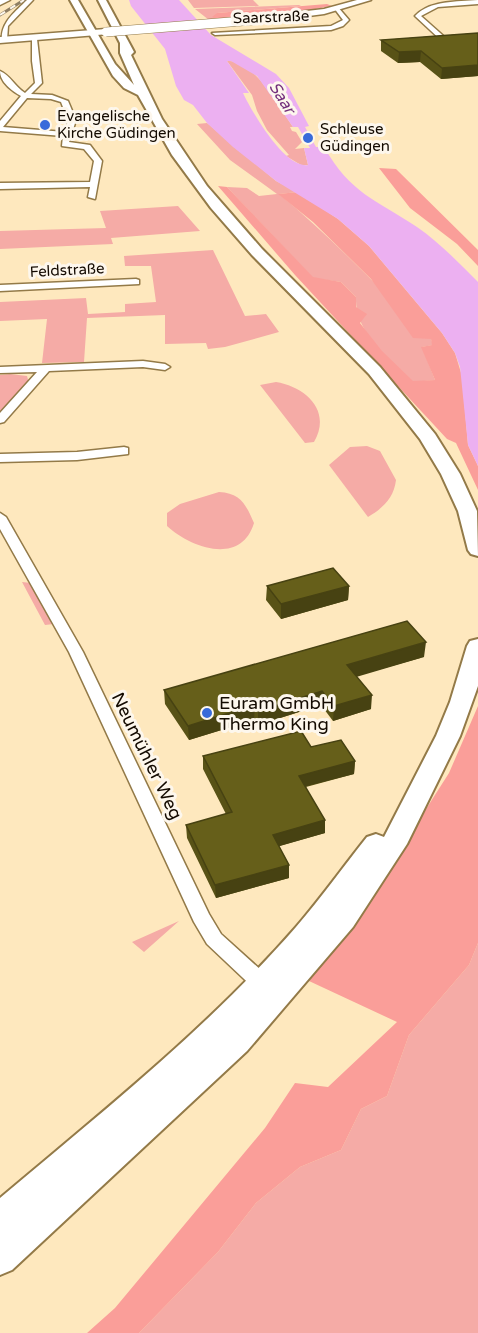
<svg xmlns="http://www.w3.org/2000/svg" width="478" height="1333" viewBox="0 0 478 1333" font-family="'Varela Round',sans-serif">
  <rect width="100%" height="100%" fill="#fee8be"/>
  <path fill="#f5aba6" d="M 188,0 L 253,0 L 259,6 L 194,8 Z
    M 299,5 L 301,6 L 217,13 L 216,19 L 209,20 L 195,9 Z
    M 227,61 C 254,59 279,107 293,127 L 290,127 L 292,131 L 296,132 L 302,142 L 295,149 L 304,148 L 308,165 L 301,165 L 286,156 L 289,155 L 267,130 L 257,111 L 252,95 Z
    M 207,123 L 276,181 L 298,192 L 279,194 C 334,239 380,290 431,339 L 433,345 L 422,347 L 435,380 L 413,382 C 390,359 354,333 356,297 L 341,282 L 313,278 L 227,187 L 247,188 L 259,196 L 277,194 L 230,160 L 197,124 Z
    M 178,206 L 200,231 L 111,238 L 113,244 L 0,249 L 0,231 L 106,228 L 100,211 Z
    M 213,250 L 245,316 L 266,314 L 279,332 L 225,347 L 208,349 L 206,343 L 165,344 L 165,315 L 87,318 L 84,362 L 42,363 L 47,319 L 0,321 L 0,302 L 86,298 L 88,314 L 125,312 L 125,304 L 156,302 L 151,266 L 125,266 L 124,256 Z
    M 10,374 L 27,376 L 29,383 L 0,414 L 0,375 Z
    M 276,382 C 306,387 332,411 314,442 L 305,443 L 260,385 Z
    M 367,446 L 380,451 L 396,480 C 394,498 383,508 368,517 L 329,465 L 350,447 Z
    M 219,492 C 241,493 246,505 254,523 C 241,566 191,548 167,526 L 167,513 L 180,504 Z
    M 22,582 L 31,583 L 54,624 L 45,625 Z
    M 179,921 L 144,952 L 132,942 Z
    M 478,943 L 478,1333 L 139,1333 L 218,1252 L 256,1203 L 300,1167 L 341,1150 L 361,1109 L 387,1096 L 409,1035 L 469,965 Z"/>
  <path fill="#fa9e99" d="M 327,4 L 332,6 C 308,10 230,27 212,17 L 217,13 Z
    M 379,168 L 396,169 L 478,250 L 478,266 L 457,244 L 410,208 Z
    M 218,186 L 227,187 L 313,277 L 341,282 L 356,297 L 356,307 L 367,314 L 360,323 L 382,351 L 413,381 L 435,380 L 421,347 L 432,345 L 431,339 L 413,338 L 371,279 L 313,222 L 278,194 L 298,192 L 338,219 L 369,246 L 442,333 L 455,353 L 462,376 L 468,445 L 478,466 L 478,490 L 456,443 L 447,439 L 295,275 Z
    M 478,706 L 478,943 L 469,965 L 409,1035 L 387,1096 L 361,1109 L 341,1150 L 300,1167 L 256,1203 L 218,1252 L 139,1333 L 87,1333 L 115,1308 L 265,1128 L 295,1083 L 328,1087 L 397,1022 L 309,981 L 354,922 L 449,773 Z"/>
  <path fill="#ecb0f1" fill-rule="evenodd" d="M 129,0 L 179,0 L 211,35 L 276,74 L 289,88 L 309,126 L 305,127 L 316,147 L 324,147 C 351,194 375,199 417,227 C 439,242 459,263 478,282 L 478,466 L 468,445 L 460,367 L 455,353 L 442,333 L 369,246 L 338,219 L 276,181 L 233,147 L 207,123 L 193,105 L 184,100 L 176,86 L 165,49 L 131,6 ZM 227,61 L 231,61 L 257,76 L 293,127 L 298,127 L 310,148 L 304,148 L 308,165 C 285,169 252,112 243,93 L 249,93 Z"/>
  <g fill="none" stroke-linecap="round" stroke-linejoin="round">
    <g stroke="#937a48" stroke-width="3">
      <path id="street" d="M 27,0 L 33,0 L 8,26 L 7,40 L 2,41 C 0,23 15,12 27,0 Z
        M 478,0 L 478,4 L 438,7 L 421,16 L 448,40 L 478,38 L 478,42 L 444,43 L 415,16 C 430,0 457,2 478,0 Z
        M 337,6 L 349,20 L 343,26 L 331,30 L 215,35 L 212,33 L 331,26 L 343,20 L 334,8 Z
        M 32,38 L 37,39 L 42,83 L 31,94 L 52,95 L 68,101 L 76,120 L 69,142 L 90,145 L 102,161 L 95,199 L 88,197 L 90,187 L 0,189 L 0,183 L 90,182 L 94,161 L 84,149 L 62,146 L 63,136 L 0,131 L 0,121 L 21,96 C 12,91 0,82 0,71 C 11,76 14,86 25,93 L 35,83 L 32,61 ZM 27,98 L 51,99 L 61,102 L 68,120 L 65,132 L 3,127 Z
        M 136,279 L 139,280 L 139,284 L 0,291 L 0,285 Z
        M 143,361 L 165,364 L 170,367 L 165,370 L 143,367 L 49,371 L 4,422 L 0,423 L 0,413 L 37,372 L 0,373 L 0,367 Z
        M 124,447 L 128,448 L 128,454 L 77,460 L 0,462 L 0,454 L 77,452 Z
        M 0,513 L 6,517 L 83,652 L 209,914 L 221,934 L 273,981 L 276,987 L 273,993 L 266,995 L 259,993 L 207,944 L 194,922 L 69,652 L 0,529 Z"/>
    </g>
    <g stroke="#937a48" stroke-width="3">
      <path id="secondary" d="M 0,0 L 10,0 L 0,5 Z
        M 357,0 L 371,0 L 324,14 L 255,23 L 251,20 L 255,17 L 324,9 Z
        M 106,29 L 109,30 L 109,34 L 0,43 L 0,37 Z"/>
    </g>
    <g stroke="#937a48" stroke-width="4">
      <path id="primary" d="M 70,0 L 78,0 L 115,64 L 134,85 L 120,53 L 120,43 L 98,0 L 106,0 L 134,52 L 131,55 L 162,119 L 207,186 L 262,249 L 380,367 L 435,434 L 460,474 L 477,511 L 478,556 L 471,554 L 468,550 L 458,511 L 441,474 L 420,439 L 369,374 L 252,255 L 211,208 L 172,155 L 138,95 L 124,88 L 113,76 Z
        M 478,639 L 478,686 L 460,736 L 407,844 L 353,927 L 247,1051 L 12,1270 L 0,1275 L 0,1198 C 102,1112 208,1028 296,927 C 321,898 343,867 367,837 L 376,834 L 384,837 L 436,736 L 450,702 L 467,646 L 470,641 Z"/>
    </g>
    <use href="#street" fill="#fff" fill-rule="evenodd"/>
    <use href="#secondary" fill="#fff" fill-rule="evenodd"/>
    <use href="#primary" fill="#fff" fill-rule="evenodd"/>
    <g stroke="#8f7f64" stroke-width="3">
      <path id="rail" d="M 0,15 L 24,0"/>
    </g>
    <use href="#rail" stroke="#fdf7ed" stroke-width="2" stroke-dasharray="6" stroke-linecap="butt"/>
    <g stroke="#937a48" stroke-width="10" stroke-linecap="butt">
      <path id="secondary-bridge" d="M 106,32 L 255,20"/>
    </g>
    <use href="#secondary-bridge" stroke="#fff" stroke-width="9"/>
  </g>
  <path fill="#585216" d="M 478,33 L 478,76 L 441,79 L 420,62 L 398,63 L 381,51 L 381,40 Z
    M 267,586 L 349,586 L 348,600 L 281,619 L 266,600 Z
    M 424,657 L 356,676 L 371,709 L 333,721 L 321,705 L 258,725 L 254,720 L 189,740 L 165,704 L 164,690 Z
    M 311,747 L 355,761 L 354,774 L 306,787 L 325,833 L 279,846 L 289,865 L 289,878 L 216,898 L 187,838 L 186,825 L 226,814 L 203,769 L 203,756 Z"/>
  <path fill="#474212" d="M 421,51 L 420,62 L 398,63 L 399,52 Z
    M 478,65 L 478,76 L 441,79 L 442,68 Z
    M 349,586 L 348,600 L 281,619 L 281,604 Z
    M 426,642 L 424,657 L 346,680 L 347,665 Z
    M 322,691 L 321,705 L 258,725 L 258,711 Z
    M 372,695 L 371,709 L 333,721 L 334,706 Z
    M 255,705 L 254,720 L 189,740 L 188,726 Z
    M 355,761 L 354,774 L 299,788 L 299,776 Z
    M 325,820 L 325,833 L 273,848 L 273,835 Z
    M 289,865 L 289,878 L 216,898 L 215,885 Z"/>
  <path fill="#665f1a" stroke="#474212" stroke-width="1.5" d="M 478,33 L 478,65 L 442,68 L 421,51 L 399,52 L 381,40 Z
    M 333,568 L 349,586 L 281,604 L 267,586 Z
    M 407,621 L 426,642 L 347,665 L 372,695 L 334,706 L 322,691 L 258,711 L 255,705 L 188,726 L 164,690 Z
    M 301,731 L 311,747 L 341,740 L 355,761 L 299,776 L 325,820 L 273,835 L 289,865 L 215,885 L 186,825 L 232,812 L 203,756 Z"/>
  <g fill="#396bda" stroke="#fdf7ed" stroke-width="2">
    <circle cx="45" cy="125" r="6"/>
    <circle cx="308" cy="138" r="6"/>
    <circle cx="207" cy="713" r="6"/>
  </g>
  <g text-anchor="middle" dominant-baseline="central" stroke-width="6" stroke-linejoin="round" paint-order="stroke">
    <g font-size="15" fill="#130a00" stroke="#fdf7ed">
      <text transform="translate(271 17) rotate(-2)">Saarstraße</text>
      <text transform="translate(67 270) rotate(-3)">Feldstraße</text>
    </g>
    <g font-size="15" fill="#130a00" stroke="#fdf7ed" text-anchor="start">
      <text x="57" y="116">Evangelische<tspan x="57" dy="17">Kirche Güdingen</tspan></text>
      <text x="320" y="129">Schleuse<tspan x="320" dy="17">Güdingen</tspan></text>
    </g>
    <g font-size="16" font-style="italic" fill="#742f7c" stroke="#fdf7ed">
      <text transform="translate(282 98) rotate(58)">Saar</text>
    </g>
    <g font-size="18" fill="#130a00" stroke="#fdf7ed" text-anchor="start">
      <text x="219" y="703">Euram GmbH<tspan x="219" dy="21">Thermo King</tspan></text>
    </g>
    <g font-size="18" fill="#130a00" stroke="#fdf7ed">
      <text transform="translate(147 756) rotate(64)">Neumühler Weg</text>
    </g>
  </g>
</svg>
